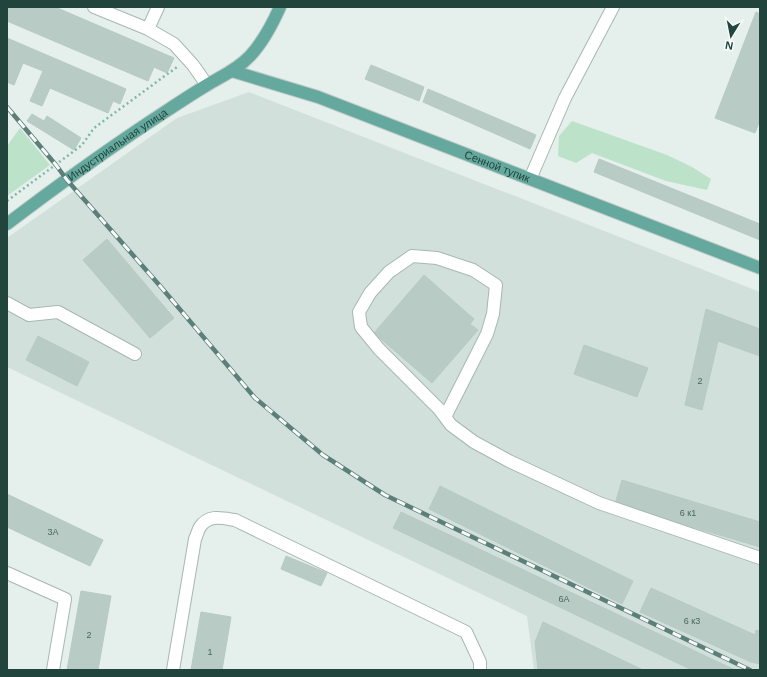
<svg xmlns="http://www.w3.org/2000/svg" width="767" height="677" viewBox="0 0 767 677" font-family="Helvetica,sans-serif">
  <rect width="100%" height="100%" fill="#e5efeb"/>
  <path fill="#d2e0db" d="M 249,92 L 760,292 L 760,670 L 534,670 L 527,616 L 7,367 L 7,238 L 177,118 Z"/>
  <path fill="#bce2c9" d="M 572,121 L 667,155 L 692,167 L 711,179 L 707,190 L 666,181 L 592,153 L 576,163 L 558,156 L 559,136 Z
    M 20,128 L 50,165 L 7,196 L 7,146 Z"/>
  <path fill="#b9cbc5" stroke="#b6cac3" d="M 7,7 L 55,7 L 174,58 L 167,73 L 154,67 L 148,81 L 7,21 Z
    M 756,12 L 760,14 L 760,120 L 755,133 L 715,118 Z
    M 7,38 L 126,89 L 120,104 L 113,101 L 108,113 L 50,88 L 42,106 L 30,101 L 43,71 L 23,63 L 14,85 L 7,82 Z
    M 371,65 L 424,87 L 419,101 L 365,79 Z
    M 428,89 L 536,135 L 530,149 L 423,102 Z
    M 32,114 L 44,121 L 47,116 L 81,138 L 74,150 L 27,121 Z
    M 599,159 L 760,224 L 760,240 L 594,172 Z
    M 107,239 L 174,318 L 150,338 L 83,260 Z
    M 424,275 L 474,319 L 470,324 L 478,330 L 432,383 L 374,333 Z
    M 706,309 L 760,329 L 760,356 L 718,341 L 702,410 L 685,405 Z
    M 38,336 L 89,362 L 77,386 L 26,360 Z
    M 584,345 L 648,368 L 637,397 L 574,374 Z
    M 622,480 L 760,522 L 760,547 L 615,504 Z
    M 440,486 L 633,581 L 622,604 L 429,509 Z
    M 7,494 L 103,540 L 90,566 L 7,527 Z
    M 401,512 L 735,670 L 692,670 L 393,528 Z
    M 286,556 L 327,573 L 321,586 L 281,569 Z
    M 651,588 L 755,635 L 756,630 L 760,631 L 760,664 L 751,662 L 640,612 Z
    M 81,591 L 111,596 L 98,670 L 67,670 Z
    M 201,612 L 231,617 L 222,670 L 191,670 Z
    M 543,622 L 643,670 L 538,670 L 535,642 Z"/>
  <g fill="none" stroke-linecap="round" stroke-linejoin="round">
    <g stroke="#a6b8b3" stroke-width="14">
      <path id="minor" d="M 94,7 L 148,29 L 174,44 L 193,65 L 207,85
        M 148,29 L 158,7
        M 530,179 L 565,98 L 613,7
        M 7,303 L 29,315 L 58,312 L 135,354
        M 445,417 L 487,334 L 493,314 L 496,285 L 473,270 L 437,258 L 412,256 L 389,272 L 370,293 L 359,312 L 361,327 L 379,349 L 439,409 L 451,425 L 474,442 L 509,461 L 599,503 L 760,558
        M 7,573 L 65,599 L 53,670
        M 173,670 L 195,539 C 197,535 198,530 200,527 C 209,514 222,518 235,520 L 466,632 L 480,662 L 480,670"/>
    </g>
    <g stroke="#c1cbc9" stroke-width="14">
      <g id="major">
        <path id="s1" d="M 232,71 L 318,97 L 760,268"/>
        <path id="s2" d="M 7,224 C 53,189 100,155 148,123 C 168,110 187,97 207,85 C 222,76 238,69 250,56 C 263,42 272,25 280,7"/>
      </g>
    </g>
    <path stroke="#82b6aa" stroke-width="2.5" stroke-dasharray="2 3" stroke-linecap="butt" d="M 7,201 L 82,145 L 94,128 L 177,67"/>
    <use href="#minor" stroke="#fff" stroke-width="12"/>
    <use href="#major" stroke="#65a99e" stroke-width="12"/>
    <g stroke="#5c7f78" stroke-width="4.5">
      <path id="rail" d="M 7,107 L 56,165 L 67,180 L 161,287 L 255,398 L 323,455 L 385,495 L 750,670"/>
    </g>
    <use href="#rail" stroke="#f6fbf9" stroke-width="3" stroke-dasharray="9" stroke-linecap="butt"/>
  </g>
  <g text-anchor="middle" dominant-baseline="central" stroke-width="4" stroke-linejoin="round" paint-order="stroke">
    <g font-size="9" fill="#47665f">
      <text x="700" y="381">2</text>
      <text x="688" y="513">6 к1</text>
      <text x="53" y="532">3А</text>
      <text x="564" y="599">6А</text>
      <text x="692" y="621">6 к3</text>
      <text x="89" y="635">2</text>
      <text x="210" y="652">1</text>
    </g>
    <g font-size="11" fill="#21443d" stroke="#f6fbf9">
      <text stroke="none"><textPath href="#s2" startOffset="136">Индустриальная улица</textPath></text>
      <text stroke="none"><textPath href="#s1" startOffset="282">Сенной тупик</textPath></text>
    </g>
  </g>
  <rect width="767" height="677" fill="none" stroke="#21443d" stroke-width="16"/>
  <g transform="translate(731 36) rotate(190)" stroke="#f6fbf9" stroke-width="3" paint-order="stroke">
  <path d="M0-3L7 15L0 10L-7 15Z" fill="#21443d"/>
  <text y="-6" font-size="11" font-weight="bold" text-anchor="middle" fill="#21443d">N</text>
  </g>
</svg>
